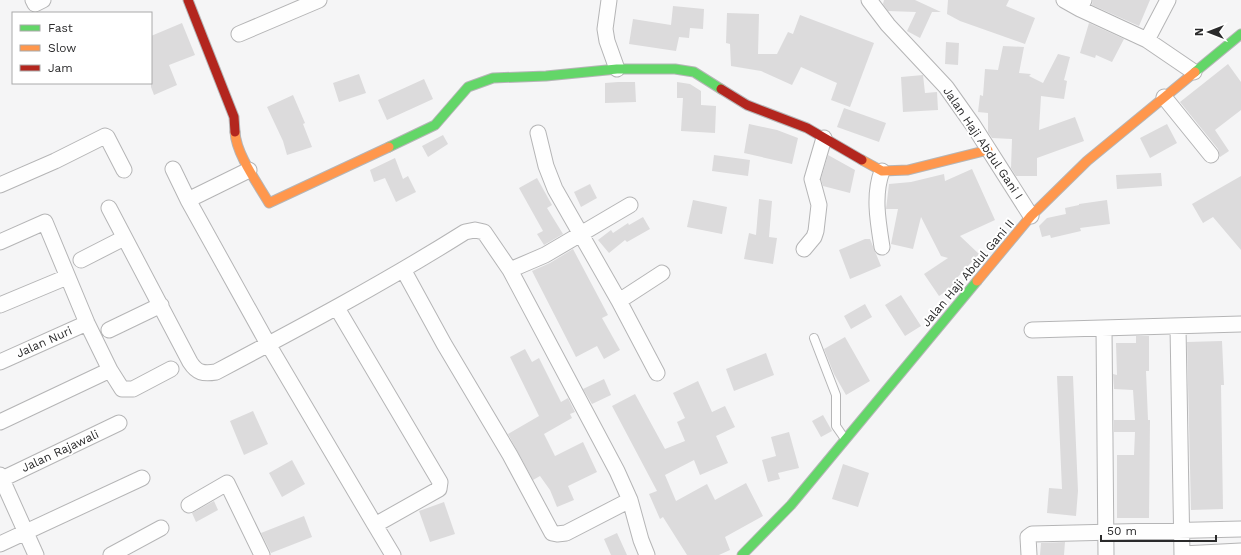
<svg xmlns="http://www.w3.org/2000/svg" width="1241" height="555" viewBox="0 0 1241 555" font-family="'Work Sans',sans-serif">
  <rect width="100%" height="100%" fill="#f5f5f6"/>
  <path fill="#dcdbdc" d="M 884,0 L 915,0 L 941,12 L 932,12 L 920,38 L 907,31 L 916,12 L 888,11 L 883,4 Z
    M 948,0 L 1009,0 L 1006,6 L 1035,18 L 1025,44 L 960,21 L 947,14 Z
    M 1093,0 L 1150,0 L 1139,26 L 1092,5 Z
    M 673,6 L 704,9 L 703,29 L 690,28 L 689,38 L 679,37 L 676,51 L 629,44 L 633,19 L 671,25 Z
    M 727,13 L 759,14 L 758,54 L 777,54 L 788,32 L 793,34 L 800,15 L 874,43 L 850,107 L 831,100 L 837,83 L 801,67 L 792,85 L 761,71 L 731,66 L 730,44 L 726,43 Z
    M 182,23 L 195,55 L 169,65 L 177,85 L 154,95 L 151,87 L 151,36 Z
    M 1089,23 L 1124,39 L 1112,62 L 1096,55 L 1095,58 L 1080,53 Z
    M 946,42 L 959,43 L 958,65 L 945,64 Z
    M 1003,46 L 1024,47 L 1019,73 L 1031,74 L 1029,76 L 1043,83 L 1058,54 L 1070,57 L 1064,80 L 1067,81 L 1064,99 L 1041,96 L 1039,130 L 1075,117 L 1084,141 L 1037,158 L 1037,176 L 1016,176 L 1011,168 L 1012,139 L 992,138 L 988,132 L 988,113 L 978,112 L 980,95 L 983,96 L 985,69 L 998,70 Z
    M 1228,64 L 1241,82 L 1241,110 L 1215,130 L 1229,151 L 1220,157 L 1218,149 L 1180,102 Z
    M 359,74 L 366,93 L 339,102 L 333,83 Z
    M 923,75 L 925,93 L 937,92 L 938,110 L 903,112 L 901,77 Z
    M 424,79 L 433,99 L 387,120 L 378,100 Z
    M 618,82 L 635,82 L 636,102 L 605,103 L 605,83 Z
    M 677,82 L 690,84 L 701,91 L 701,105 L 716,106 L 715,133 L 681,131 L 683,98 L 677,98 Z
    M 293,95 L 305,123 L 303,124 L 312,147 L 287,155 L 283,141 L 267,107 Z
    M 844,108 L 886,123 L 879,142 L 837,127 Z
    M 749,124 L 777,130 L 798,138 L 792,164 L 744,153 Z
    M 1167,124 L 1177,143 L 1150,158 L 1140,138 Z
    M 443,135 L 448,144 L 428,157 L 422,146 Z
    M 714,155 L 750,160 L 748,176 L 712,171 Z
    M 828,155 L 855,170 L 850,193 L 823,186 L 821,179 Z
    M 395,158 L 403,179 L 408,176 L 416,192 L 396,202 L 385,178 L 374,182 L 370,170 Z
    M 972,169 L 995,220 L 960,236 L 979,254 L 956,279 L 959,282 L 939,296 L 924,274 L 948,258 L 941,256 L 921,217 L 913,249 L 891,244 L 898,209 L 886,209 L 889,184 L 911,182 L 944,174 L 945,181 Z
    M 1161,173 L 1162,186 L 1117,189 L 1116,175 Z
    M 1241,176 L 1241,250 L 1213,217 L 1203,223 L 1192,204 Z
    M 537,178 L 552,205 L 547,208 L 563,234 L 544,245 L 537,234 L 543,231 L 519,188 Z
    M 590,184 L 597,198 L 581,207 L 574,192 Z
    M 759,199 L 772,201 L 769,237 L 777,238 L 773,264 L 744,259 L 749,233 L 756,235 Z
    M 693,200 L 727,207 L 722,234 L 687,227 Z
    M 1107,200 L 1110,224 L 1080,228 L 1081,231 L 1051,238 L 1050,235 L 1042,237 L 1039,226 L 1047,218 L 1066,214 L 1065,208 L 1079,205 L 1079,204 Z
    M 643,217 L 650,229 L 627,242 L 625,240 L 609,253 L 598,240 L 611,230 L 613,233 L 628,223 L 629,225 Z
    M 865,239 L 870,239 L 881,266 L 850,279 L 839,250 Z
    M 573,249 L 608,315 L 602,318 L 620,350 L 604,359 L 597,346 L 576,357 L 532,271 L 550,263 Z
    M 901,295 L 921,326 L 905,336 L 885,305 Z
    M 865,304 L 872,317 L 851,329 L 844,316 Z
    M 1136,336 L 1149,336 L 1149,371 L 1146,371 L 1148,420 L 1150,420 L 1149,518 L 1117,518 L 1117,455 L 1134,455 L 1135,432 L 1114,432 L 1114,420 L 1135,420 L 1133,390 L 1114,389 L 1113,374 L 1117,375 L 1116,343 L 1136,343 Z
    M 845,337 L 870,381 L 846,395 L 834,374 L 824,349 Z
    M 1222,341 L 1224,385 L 1221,385 L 1223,509 L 1191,510 L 1187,342 Z
    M 525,349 L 532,362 L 539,358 L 561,402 L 568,398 L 575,412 L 570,414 L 572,418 L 544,434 L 555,456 L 583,442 L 597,472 L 568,486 L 574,500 L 557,507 L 550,490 L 540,476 L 533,480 L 508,434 L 539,416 L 510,357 Z
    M 766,353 L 774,375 L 734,391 L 726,369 Z
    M 1057,376 L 1073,376 L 1078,491 L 1076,516 L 1047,513 L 1049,488 L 1062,489 Z
    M 604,379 L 611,395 L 592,404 L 583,389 Z
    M 698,381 L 712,412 L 725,406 L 735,427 L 716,436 L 728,463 L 700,475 L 694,460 L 665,475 L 676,501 L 707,484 L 715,500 L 746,483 L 763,516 L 725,537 L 730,550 L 719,555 L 687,555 L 663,517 L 660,519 L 649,494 L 657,491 L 612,406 L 635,394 L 665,449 L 685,441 L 677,422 L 685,418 L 673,393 Z
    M 253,411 L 268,444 L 244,455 L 230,421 Z
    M 823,415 L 832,431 L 821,437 L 812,421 Z
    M 789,432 L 799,468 L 778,473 L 780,479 L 768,482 L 762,460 L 776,456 L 771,437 Z
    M 292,460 L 305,484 L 282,497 L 269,473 Z
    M 843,464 L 869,473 L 858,507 L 832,499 Z
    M 214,501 L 218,510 L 196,522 L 192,513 Z
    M 444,502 L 455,534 L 430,542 L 419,511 Z
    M 304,516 L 312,537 L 271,553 L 261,533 Z
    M 617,533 L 627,555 L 611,555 L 604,539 Z
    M 1065,542 L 1064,555 L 1040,555 L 1041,543 Z"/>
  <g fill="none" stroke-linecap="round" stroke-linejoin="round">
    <g stroke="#b5b5b6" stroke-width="10">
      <path id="lane" d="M 814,338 L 836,395 L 836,426 L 845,439"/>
    </g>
    <g stroke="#b5b5b6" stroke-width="17">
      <path id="street" d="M 33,0 L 35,4 L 43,0
        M 609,0 L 605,29 L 607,41 L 617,69
        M 869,0 L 888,25 L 946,87 L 973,125 L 1031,216
        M 1064,0 L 1080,9
        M 1084,0 L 1080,9 L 1147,40 L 1194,72
        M 239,34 L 319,0
        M 1147,40 L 1168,0
        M 1164,97 L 1211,155
        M 538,133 L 546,166 L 555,189 L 619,301 L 657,373
        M 173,169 L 188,200 L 268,344 L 375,525 L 439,489 L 440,482 L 337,308
        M 0,185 L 55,161 L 105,136 L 107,137 L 124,170
        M 188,200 L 249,170
        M 109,208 L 190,362 C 197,373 203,374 216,372 C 301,327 384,283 465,232 L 475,230 L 484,232 L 510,270 L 617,471 L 630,500 L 641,540 L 647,555
        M 0,242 L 45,222 L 87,323 L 110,370 L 122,389 L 133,389 L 171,369
        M 882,247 C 878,222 873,195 882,171
        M 804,249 L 814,237 L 816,231 L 819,205 L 812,179 L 824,138
        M 81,260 L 124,238
        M 510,270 L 545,255 L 630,205
        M 404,271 L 444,344 L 510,455 L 552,533 L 557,534 L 566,533 L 630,500
        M 619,301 L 662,273
        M 0,305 L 67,277
        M 1178,327 L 1182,555
        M 1104,328 L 1106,555
        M 109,330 L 161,305
        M 1032,330 L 1241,324
        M 0,362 L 87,323
        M 0,422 L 110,370
        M 0,475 L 36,555
        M 0,480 L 119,423
        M 189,505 L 227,483 L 262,555
        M 375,525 L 393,555
        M 0,544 L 142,478
        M 1182,554 L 1241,551
        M 111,555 L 161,528
        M 1029,555 L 1028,537 L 1032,534 L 1241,529"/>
    </g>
    <g stroke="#b5b5b6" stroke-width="11">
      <path id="fast" d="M 1195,72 L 1241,34
        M 389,147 L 435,125 L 468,87 L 493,78 L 546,76 L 617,69 L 675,69 L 694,72 L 721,89
        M 742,555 L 791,505 L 977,281"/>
    </g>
    <g stroke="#b5b5b6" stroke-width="11">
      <path id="slow" d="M 235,132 C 236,154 258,184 269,203 L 389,147
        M 862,160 L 882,171 L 908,170 L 988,150
        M 977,281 L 1031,216 L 1087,161 L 1195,72"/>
    </g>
    <g stroke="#b5b5b6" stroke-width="11">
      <path id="jam" d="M 188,0 L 234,117 L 235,132
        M 721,89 L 747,105 L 807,128 L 862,160"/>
    </g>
    <use href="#lane" stroke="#fefefe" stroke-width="8"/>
    <use href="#street" stroke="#fefefe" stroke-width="15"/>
    <use href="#fast" stroke="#63d668" stroke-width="9"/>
    <use href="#slow" stroke="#ff974d" stroke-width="9"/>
    <use href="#jam" stroke="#b3261e" stroke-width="9"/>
  </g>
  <g text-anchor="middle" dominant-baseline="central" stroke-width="4" stroke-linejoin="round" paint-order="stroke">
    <g font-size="12" fill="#2a2a2b" stroke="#fff">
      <text transform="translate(983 143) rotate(56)">Jalan Haji Abdul Gani I</text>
      <text transform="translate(968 273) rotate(-50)">Jalan Haji Abdul Gani II</text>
      <text transform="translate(44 342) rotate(-24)">Jalan Nuri</text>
      <text transform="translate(60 451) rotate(-25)">Jalan Rajawali</text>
    </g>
  </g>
  <rect x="12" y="12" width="140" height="72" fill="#ffffff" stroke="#aaaaaa"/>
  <rect x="20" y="25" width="20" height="6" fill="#63d668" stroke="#aaaaaa"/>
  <text x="48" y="32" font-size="12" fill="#2a2a2b">Fast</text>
  <rect x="20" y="45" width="20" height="6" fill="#ff974d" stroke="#aaaaaa"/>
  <text x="48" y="52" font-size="12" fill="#2a2a2b">Slow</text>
  <rect x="20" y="65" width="20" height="6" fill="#b3261e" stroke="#aaaaaa"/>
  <text x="48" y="72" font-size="12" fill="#2a2a2b">Jam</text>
  <g transform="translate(1209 32) rotate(270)" stroke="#ffffff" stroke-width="3" paint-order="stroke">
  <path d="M0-3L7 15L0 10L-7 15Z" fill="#2a2a2b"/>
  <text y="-6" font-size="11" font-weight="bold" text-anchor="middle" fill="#2a2a2b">N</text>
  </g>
  <path d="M1101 535v6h115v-6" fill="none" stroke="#2a2a2b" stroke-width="2"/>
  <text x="1107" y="535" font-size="12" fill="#2a2a2b" stroke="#ffffff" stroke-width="3" paint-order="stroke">50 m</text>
</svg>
